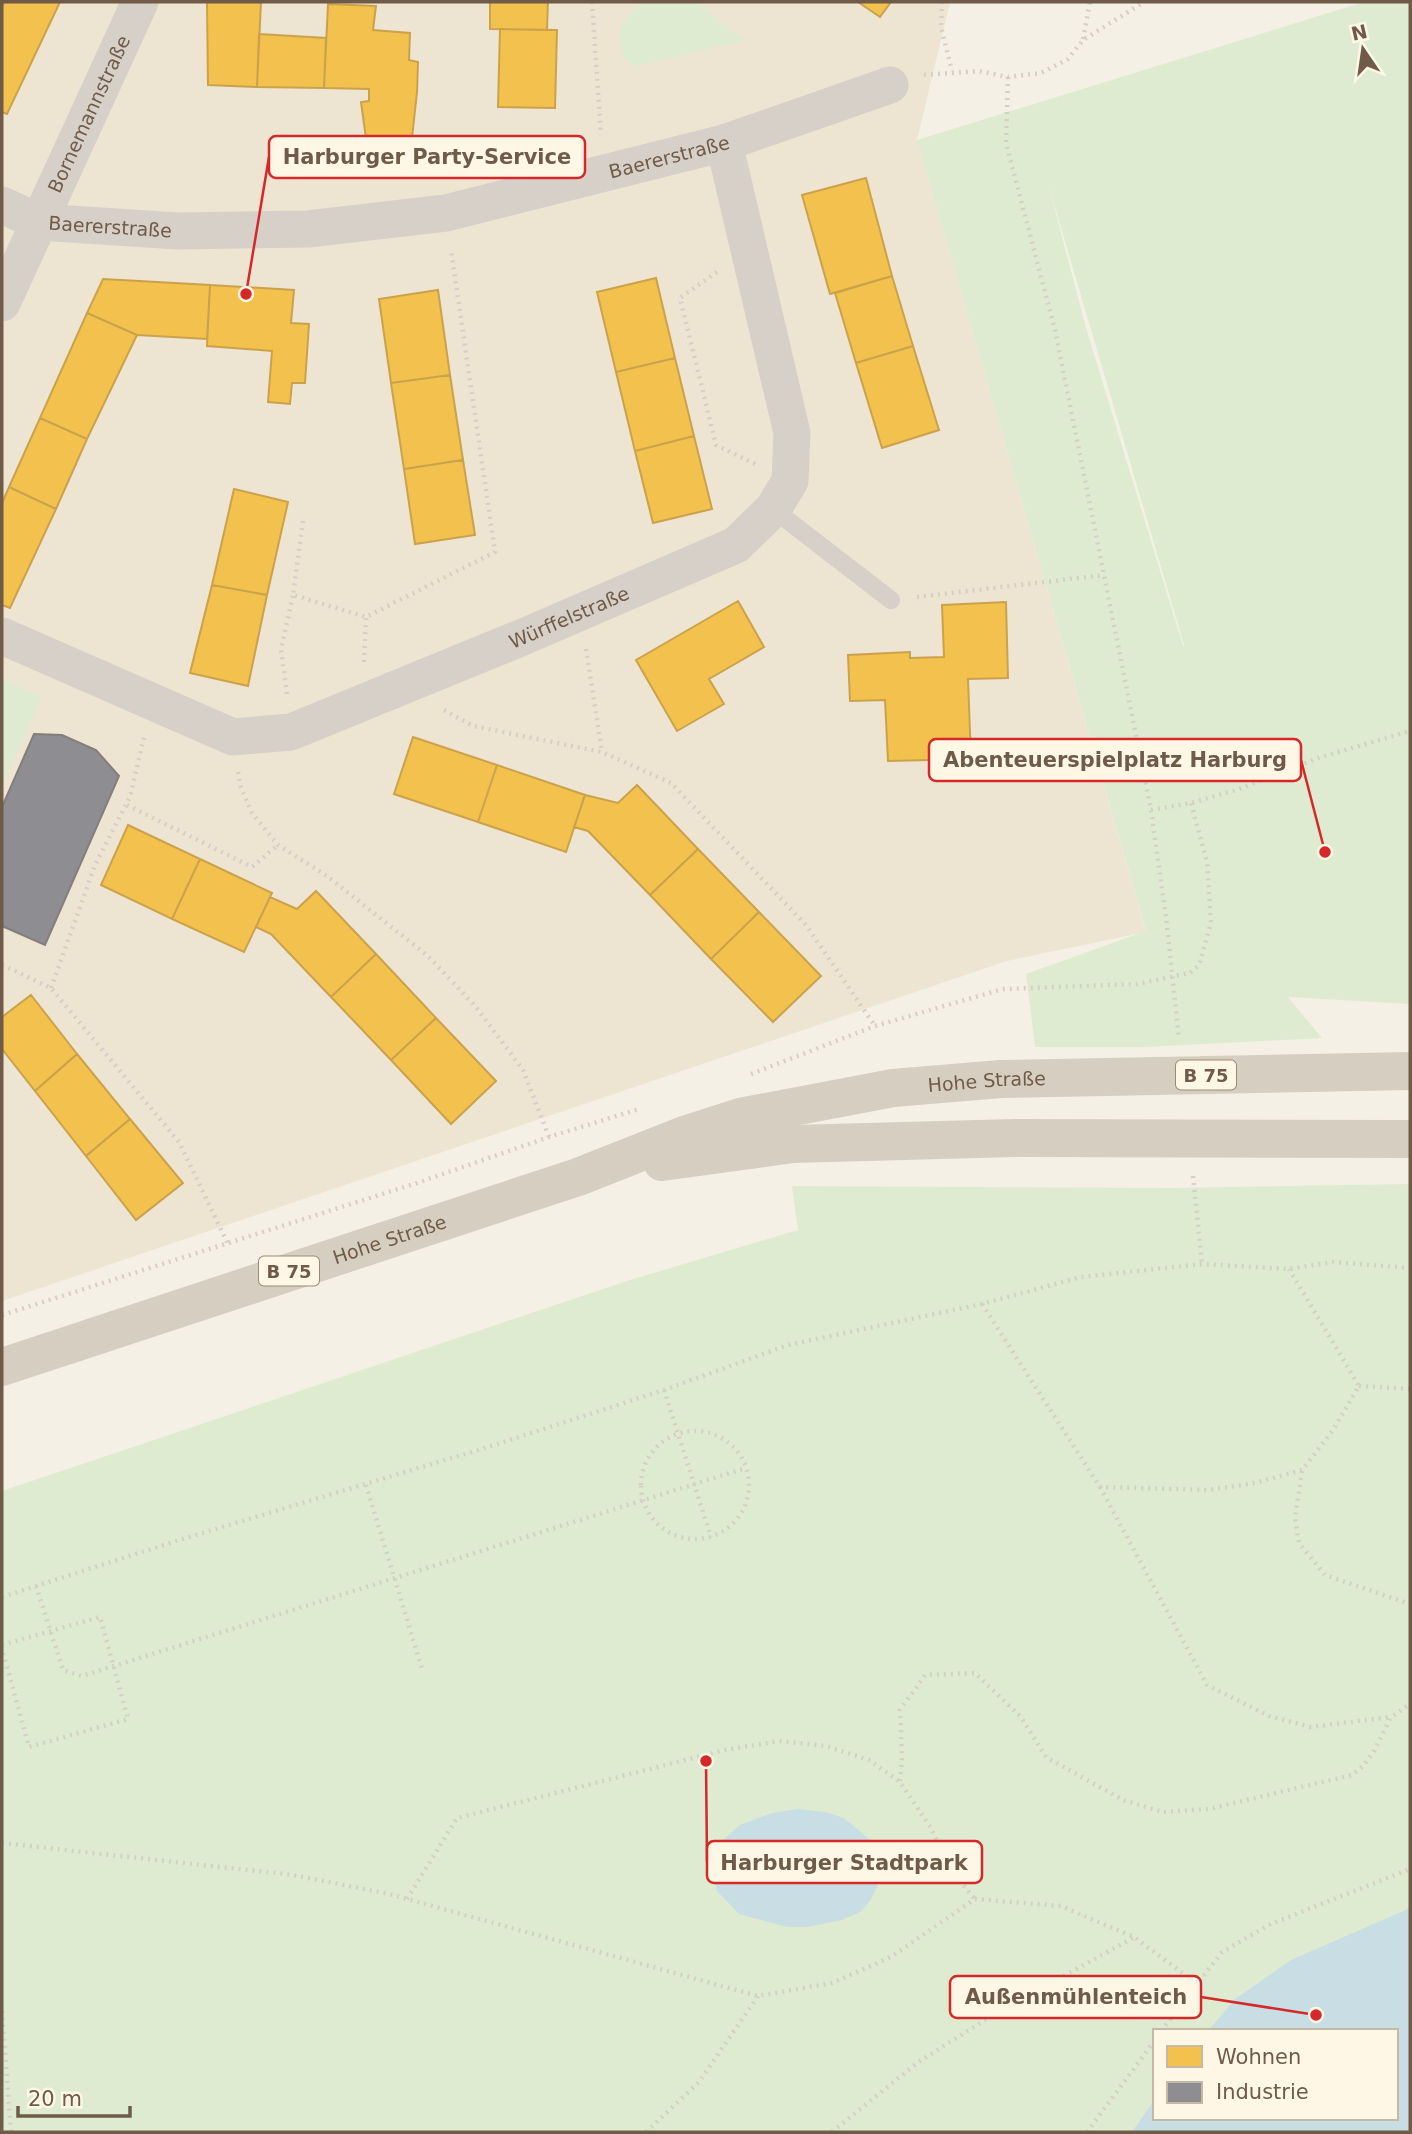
<svg xmlns="http://www.w3.org/2000/svg" width="1412" height="2134" viewBox="0 0 1412 2134" font-family="'DejaVu Sans',sans-serif">
  <rect width="100%" height="100%" fill="#f5f0e5"/>
  <path fill="#eee4d2" d="M 2,2 L 950,2 L 917,140 L 1146,932 L 1007,961 L 2,1301 Z"/>
  <path fill="#deebd0" fill-rule="evenodd" d="M 644,2 L 697,2 L 744,41 L 635,66 L 624,59 C 615,27 619,22 644,2 Z
    M 1364,2 L 1410,2 L 1410,1004 L 1288,997 L 1322,1038 L 1145,1047 L 1035,1047 L 1026,974 L 1146,931 L 917,140 ZM 1049,187 L 1184,645 L 1183,646 L 1086,328 Z
    M 2,679 L 42,698 L 2,783 Z
    M 1410,1184 L 1410,2132 L 2,2132 L 2,1491 L 630,1280 L 798,1230 L 792,1186 L 1172,1188 ZM 1155,2031 L 1396,2031 L 1396,2118 L 1155,2118 Z"/>
  <path fill="#c8dee4" d="M 797,1809 L 825,1812 L 844,1818 L 876,1845 L 880,1858 L 877,1887 L 870,1901 L 860,1912 L 842,1920 L 808,1927 L 787,1927 L 739,1914 L 717,1891 L 712,1868 L 722,1841 L 740,1825 L 772,1813 Z
    M 1410,1908 L 1410,2132 L 1132,2132 L 1155,2099 L 1155,2118 L 1396,2118 L 1396,2031 L 1208,2031 L 1235,1999 L 1291,1960 Z"/>
  <path fill="#f2c14e" stroke="#cba24c" stroke-width="2" d="M 4,2 L 60,2 L 7,114 L 2,112 L 2,7 Z
    M 207,2 L 261,2 L 257,87 L 208,85 Z
    M 490,2 L 548,2 L 547,30 L 490,29 Z
    M 858,2 L 891,2 L 880,17 Z
    M 328,4 L 376,6 L 373,30 L 410,33 L 409,60 L 418,62 L 417,92 L 411,147 L 367,146 L 361,102 L 369,101 L 369,89 L 324,88 Z
    M 500,29 L 557,30 L 555,108 L 498,107 Z
    M 259,34 L 326,38 L 324,88 L 257,87 Z
    M 866,178 L 892,276 L 830,294 L 802,195 Z
    M 892,276 L 913,346 L 856,363 L 835,293 Z
    M 656,278 L 675,358 L 616,372 L 597,292 Z
    M 103,279 L 210,285 L 207,339 L 137,335 L 87,313 Z
    M 210,285 L 294,290 L 291,323 L 309,324 L 305,383 L 292,383 L 290,404 L 268,402 L 272,351 L 207,346 Z
    M 438,290 L 450,375 L 391,383 L 379,299 Z
    M 87,313 L 137,335 L 87,439 L 40,418 Z
    M 913,346 L 939,430 L 882,448 L 856,363 Z
    M 675,358 L 694,436 L 635,451 L 616,372 Z
    M 450,375 L 463,460 L 404,469 L 391,383 Z
    M 40,418 L 87,439 L 56,509 L 9,487 Z
    M 694,436 L 712,509 L 653,523 L 635,451 Z
    M 463,460 L 475,535 L 415,544 L 404,469 Z
    M 9,487 L 56,509 L 10,608 L 2,605 L 2,503 Z
    M 234,489 L 288,502 L 267,595 L 212,585 Z
    M 212,585 L 267,595 L 248,686 L 190,673 Z
    M 738,601 L 764,647 L 709,679 L 724,704 L 677,731 L 636,660 Z
    M 1006,602 L 1008,678 L 968,679 L 971,759 L 888,761 L 885,700 L 850,701 L 848,655 L 910,652 L 910,658 L 944,657 L 942,605 Z
    M 413,737 L 497,765 L 478,822 L 394,794 Z
    M 497,765 L 585,795 L 566,852 L 478,822 Z
    M 637,785 L 698,849 L 650,895 L 588,831 L 574,827 L 585,795 L 618,803 Z
    M 128,825 L 200,859 L 172,919 L 101,885 Z
    M 698,849 L 759,912 L 711,959 L 650,895 Z
    M 200,859 L 272,893 L 244,952 L 172,919 Z
    M 316,891 L 376,954 L 331,997 L 271,934 L 256,927 L 270,897 L 297,909 Z
    M 759,912 L 821,976 L 773,1022 L 711,959 Z
    M 376,954 L 436,1018 L 391,1060 L 331,997 Z
    M 31,995 L 77,1054 L 35,1091 L 2,1049 L 2,1017 Z
    M 436,1018 L 496,1081 L 451,1124 L 391,1060 Z
    M 77,1054 L 130,1119 L 86,1156 L 35,1091 Z
    M 130,1119 L 183,1183 L 136,1220 L 86,1156 Z"/>
  <path fill="#8d8d92" stroke="#847e7c" stroke-width="2" d="M 34,734 L 62,735 L 96,750 L 119,776 L 45,945 L 2,926 L 2,807 Z"/>
  <g fill="none" stroke-linecap="round" stroke-linejoin="round">
    <path stroke="#d6cfc8" stroke-width="4.5" stroke-dasharray="2 5" stroke-linecap="butt" d="M 592,2 L 601,135
      M 942,2 L 941,27 L 952,71
      M 1083,39 L 1090,2
      M 924,75 L 979,71 L 1008,77 L 1041,73 L 1068,59 L 1083,40 L 1144,2
      M 1008,77 L 1006,143 L 1055,330 L 1151,810 L 1166,917 L 1179,1039
      M 717,272 L 680,298 L 716,445 L 755,464
      M 303,521 L 293,595 L 366,617 L 495,552 L 451,250
      M 917,597 L 1104,575
      M 586,649 L 602,752
      M 364,662 L 366,617
      M 287,694 L 281,649 L 293,595
      M 444,710 L 473,726 L 602,752 L 671,783 L 806,925 L 875,1026
      M 238,772 L 241,788 L 252,813 L 278,845 L 327,876 L 428,956 L 476,1007 L 523,1070 L 549,1137
      M 127,805 L 252,867 L 278,845
      M 1151,810 L 1191,803 L 1239,789 L 1318,758 L 1410,731
      M 2,965 L 51,988 L 179,1142 L 228,1244
      M 51,988 L 95,865 L 130,797 L 144,737
      M 751,1074 L 875,1026 L 1003,989 L 1137,984 L 1190,973 L 1199,965 L 1211,923 L 1207,862 L 1191,803
      M 1193,1176 L 1202,1264
      M 1289,1269 L 1359,1386
      M 982,1304 L 1100,1487 L 1208,1490 L 1255,1483 L 1302,1470 L 1333,1430 L 1359,1386
      M 2,1315 L 417,1183 L 549,1137 L 639,1109
      M 1359,1386 L 1410,1389
      M 664,1390 L 711,1537
      M641 1485a54 54 0 1 1 108 0a54 54 0 1 1-108 0Z
      M 1302,1471 L 1295,1518 L 1299,1543 L 1325,1575 L 1410,1604
      M 366,1485 L 423,1672
      M 1100,1487 L 1207,1685 L 1269,1716 L 1311,1727 L 1390,1717
      M 36,1586 L 63,1670 L 82,1676 L 746,1468
      M 2,1597 L 176,1541 L 488,1447 L 664,1390 L 788,1345 L 982,1304 L 1081,1277 L 1202,1264 L 1289,1269 L 1333,1262 L 1410,1268
      M 2,1645 L 100,1617 L 128,1719 L 29,1747 L 2,1649
      M 900,1781 L 902,1759 L 900,1710 L 925,1675 L 975,1673 L 1021,1717 L 1046,1757 L 1123,1800 L 1162,1812 L 1209,1809 L 1352,1775 L 1363,1766 L 1374,1751 L 1391,1717 L 1410,1704
      M 2,1843 L 293,1875 L 389,1894 L 758,1996 L 832,1983 L 891,1957 L 975,1899 L 1061,1906 L 1134,1937 L 1196,1983
      M 407,1899 L 457,1818 L 725,1750 L 779,1741 L 826,1746 L 869,1760 L 900,1782 L 931,1828 L 950,1869 L 975,1899
      M 2,2011 L 11,2132
      M 1161,2031 L 1222,1952 L 1271,1924 L 1410,1869
      M 646,2132 L 699,2082 L 758,1996
      M 832,2132 L 917,2063 L 996,2013 L 1133,1938
      M 1087,2132 L 1155,2040"/>
    <path stroke="#d7d0c9" stroke-width="18" d="M 773,509 L 891,600"/>
    <g stroke="#d7d0c9" stroke-width="37">
      <path id="s1" d="M 2,205 L 39,222 L 178,231 L 308,229 L 446,213 L 724,143 L 890,85"/>
      <path id="s2" d="M 2,303 L 140,2"/>
      <path id="s3" d="M 2,636 L 233,737 L 291,732 L 523,637 L 736,545 L 773,509 L 790,481 L 792,433 L 724,143"/>
    </g>
    <g stroke="#d7cec2" stroke-width="38">
      <path d="M 662,1162 L 793,1144 L 1015,1138 L 1410,1139"/>
      <path id="s4" d="M 2,1367 L 578,1177 L 687,1134 L 740,1117 L 893,1088 L 1001,1079 L 1410,1071"/>
    </g>
  </g>
  <g text-anchor="middle" dominant-baseline="central" stroke-width="7" stroke-linejoin="round" paint-order="stroke">
    <g fill="#fef7e5" stroke="#9b8a77" stroke-width="2">
      <rect x="1176" y="1060.5" width="60" height="29" rx="5"/>
      <rect x="259" y="1256.5" width="60" height="29" rx="5"/>
    </g>
    <g font-size="18" font-weight="bold" fill="#705b48">
      <text x="1206" y="1075">B 75</text>
      <text x="289" y="1271">B 75</text>
    </g>
    <g font-size="19" fill="#705b48" stroke="#fef7e5">
      <text stroke="none"><textPath href="#s2" startOffset="208">Bornemannstraße</textPath></text>
      <text stroke="none"><textPath href="#s1" startOffset="679">Baererstraße</textPath></text>
      <text stroke="none"><textPath href="#s1" startOffset="112">Baererstraße</textPath></text>
      <text stroke="none"><textPath href="#s3" startOffset="611">Würffelstraße</textPath></text>
      <text stroke="none"><textPath href="#s4" startOffset="1029">Hohe Straße</textPath></text>
      <text stroke="none"><textPath href="#s4" startOffset="408">Hohe Straße</textPath></text>
    </g>
  </g>
  <path fill="none" stroke="#d62828" stroke-width="2.5" d="M246 294L269 157M1325 852L1301 760M706 1761L707 1862M1316 2015L1201 1997"/>
  <g fill="#d62828" stroke="#fef7e5" stroke-width="2.5">
    <circle cx="246" cy="294" r="7"/>
    <circle cx="1325" cy="852" r="7"/>
    <circle cx="706" cy="1761" r="7"/>
    <circle cx="1316" cy="2015" r="7"/>
  </g>
  <g fill="#fef7e5" stroke="#d62828" stroke-width="2.5">
    <rect x="269" y="136" width="316" height="42" rx="7"/>
    <rect x="929" y="739" width="372" height="42" rx="7"/>
    <rect x="707" y="1841" width="275" height="42" rx="7"/>
    <rect x="950" y="1976" width="251" height="42" rx="7"/>
  </g>
  <g font-size="21" text-anchor="middle" font-weight="bold" fill="#705b48">
    <text x="427" y="164">Harburger Party-Service</text>
    <text x="1115" y="767">Abenteuerspielplatz Harburg</text>
    <text x="844" y="1870">Harburger Stadtpark</text>
    <text x="1076" y="2004">Außenmühlenteich</text>
  </g>
  <rect width="1412" height="2134" fill="none" stroke="#705b48" stroke-width="7"/>
  <rect x="1153" y="2029" width="245" height="91" fill="#fef7e5" stroke="#c5b9a6" stroke-width="2"/>
  <rect x="1167" y="2046" width="35" height="21" fill="#f2c14e" stroke="#c5b9a6" stroke-width="2"/>
  <text x="1216" y="2064" font-size="21" fill="#705b48">Wohnen</text>
  <rect x="1167" y="2082" width="35" height="21" fill="#8d8d92" stroke="#c5b9a6" stroke-width="2"/>
  <text x="1216" y="2099" font-size="21" fill="#705b48">Industrie</text>
  <g transform="translate(1363 49) rotate(347)" stroke="#fef7e5" stroke-width="5" paint-order="stroke">
  <path d="M0-5L12 26L0 18L-12 26Z" fill="#705b48"/>
  <text y="-10" font-size="19" font-weight="bold" text-anchor="middle" fill="#705b48">N</text>
  </g>
  <path d="M18 2106v10h112v-10" fill="none" stroke="#705b48" stroke-width="3.5"/>
  <text x="28" y="2106" font-size="21" fill="#705b48" stroke="#fef7e5" stroke-width="5" paint-order="stroke">20 m</text>
</svg>
